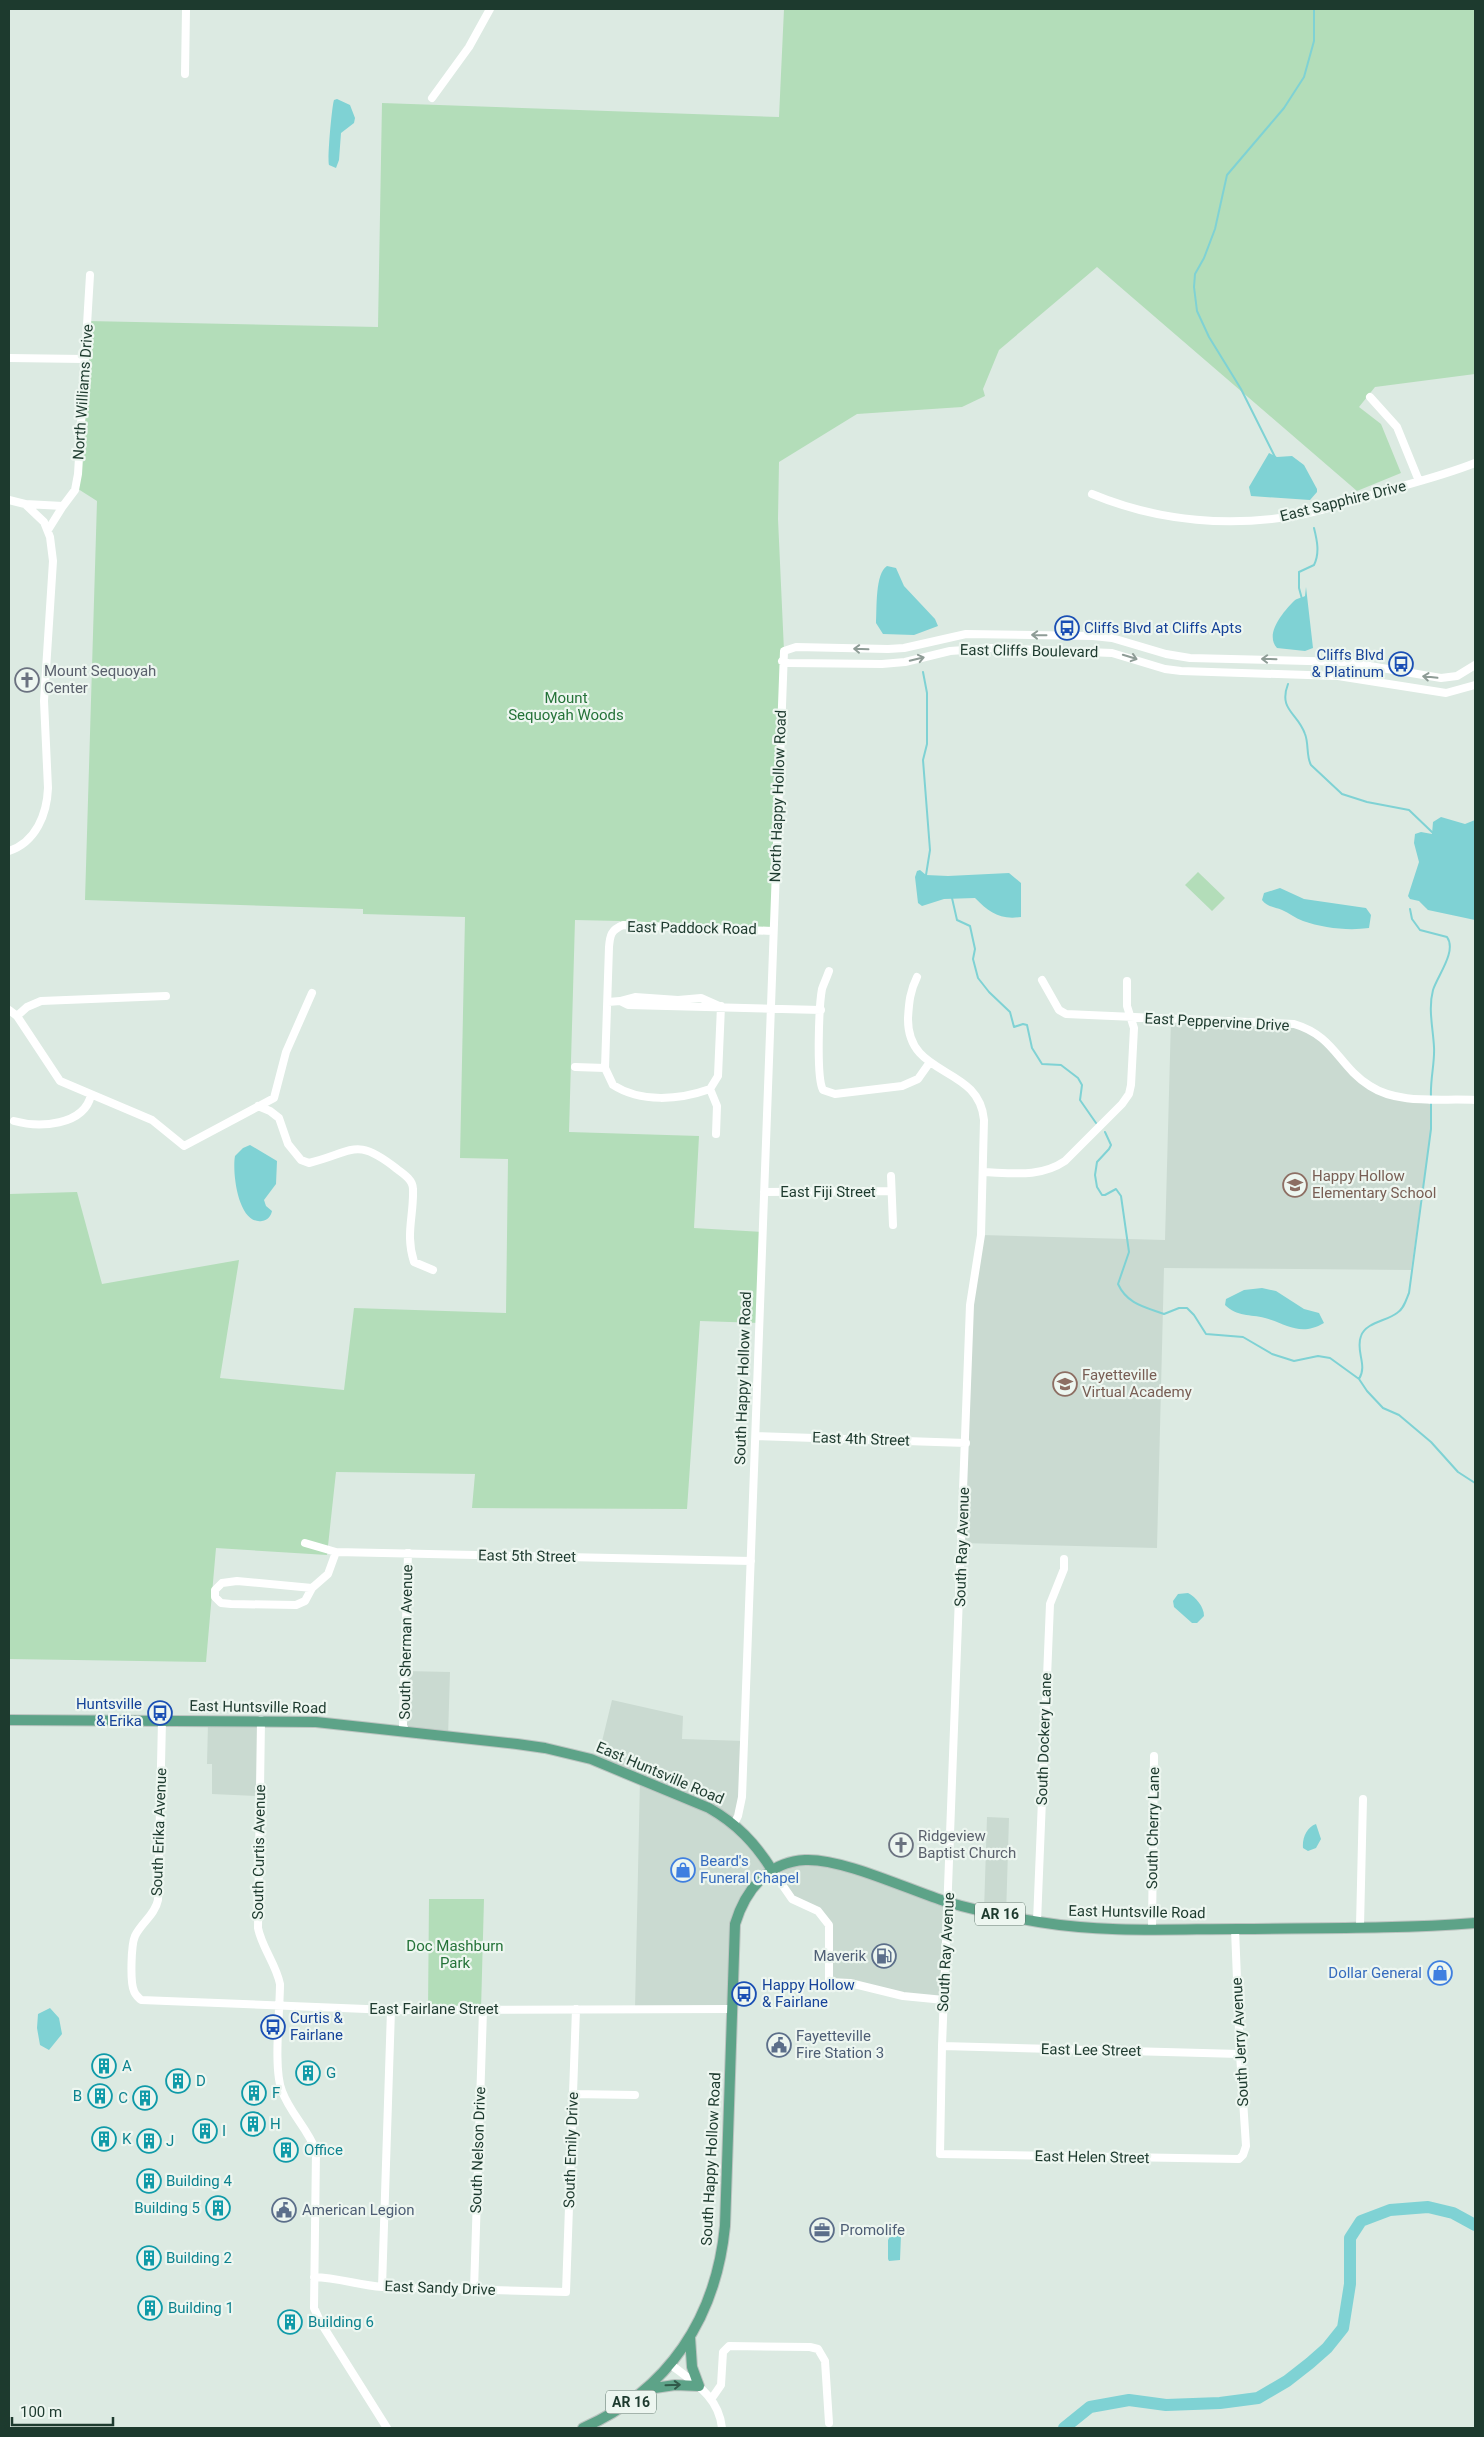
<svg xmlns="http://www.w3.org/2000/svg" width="1484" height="2437" viewBox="0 0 1484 2437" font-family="Roboto,sans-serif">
  <rect width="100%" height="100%" fill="#dceae2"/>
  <path fill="#cadad1" d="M 1171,1019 L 1306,1028 L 1370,1087 L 1420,1098 L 1431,1105 L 1431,1129 L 1411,1270 L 1164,1268 L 1157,1548 L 962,1543 L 970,1305 L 981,1235 L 1165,1240 Z
    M 405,1671 L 450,1672 L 448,1737 L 405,1731 Z
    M 612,1700 L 683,1716 L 682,1739 L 744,1741 L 742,1797 L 734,1824 L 772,1870 L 819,1860 L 948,1902 L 944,2000 L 829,1982 L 830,1937 L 824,1916 L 799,1903 L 772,1870 L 740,1908 L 732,2009 L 635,2009 L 640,1779 L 597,1762 Z
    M 208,1723 L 259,1723 L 258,1796 L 212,1794 L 212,1764 L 207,1764 Z
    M 987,1817 L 1009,1818 L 1006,1916 L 984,1911 Z"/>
  <path fill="#b3ddb9" d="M 784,9 L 1475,9 L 1475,374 L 1375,387 L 1359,407 L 1381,424 L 1401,473 L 1357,491 L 1097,267 L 999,350 L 983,389 L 985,396 L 962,407 L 857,414 L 779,462 L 778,519 L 784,651 L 772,931 L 623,925 L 620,921 L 575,920 L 569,1132 L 699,1136 L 694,1228 L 763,1232 L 760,1323 L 700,1321 L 687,1509 L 472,1508 L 475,1474 L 336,1472 L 327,1555 L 216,1548 L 206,1662 L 9,1659 L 9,1194 L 77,1192 L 102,1284 L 239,1260 L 220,1378 L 344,1390 L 354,1308 L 506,1313 L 508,1159 L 460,1158 L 465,917 L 363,914 L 363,909 L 85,900 L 97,501 L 75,487 L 87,321 L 378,327 L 382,103 L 779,117 Z
    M 1198,872 L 1225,898 L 1212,911 L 1185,885 Z
    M 429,1899 L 484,1899 L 481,2010 L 428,2010 Z"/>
  <path fill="#7fd2d4" d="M 337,99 L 350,105 L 355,118 L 354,123 L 341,133 L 339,160 L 336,168 L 329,165 C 327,160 332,105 334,100 Z
    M 1269,453 L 1277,457 L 1292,456 L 1304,465 L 1317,489 L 1317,492 L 1310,500 L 1251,496 L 1249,487 Z
    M 887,566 L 896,568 L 904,586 L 935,619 L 938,626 L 914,635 L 883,634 L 876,623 C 877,609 875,573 887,566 Z
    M 1306,587 L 1313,648 L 1305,651 L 1277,648 C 1264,634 1284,611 1294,601 C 1297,598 1301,598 1305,596 Z
    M 1441,817 L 1465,824 L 1475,820 L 1475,920 L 1428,910 L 1419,901 L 1410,899 L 1408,896 L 1419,862 L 1414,843 L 1415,834 L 1421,832 L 1432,834 L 1433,822 Z
    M 920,870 L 926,875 L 948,876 L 1009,873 L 1021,883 L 1021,917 C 999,920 989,912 975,898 L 944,899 L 922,906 L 918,903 L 915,877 L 917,871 Z
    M 1280,888 L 1304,899 L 1366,908 L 1371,915 L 1369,928 C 1348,931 1323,928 1303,921 C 1295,918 1289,913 1282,910 C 1275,907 1267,907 1262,900 L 1264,893 Z
    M 250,1145 L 277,1161 L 276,1184 L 264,1200 L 266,1206 L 272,1211 C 271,1216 268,1220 262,1221 C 238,1225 232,1172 235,1156 L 243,1148 Z
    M 1262,1288 L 1276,1291 L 1304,1309 L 1319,1313 L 1324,1323 C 1300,1337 1287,1324 1265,1318 C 1250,1314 1237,1317 1225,1305 L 1226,1299 L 1244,1290 Z
    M 1188,1593 C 1196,1597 1204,1607 1204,1616 L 1197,1623 L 1192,1623 L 1174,1607 L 1173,1601 L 1178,1594 Z
    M 1316,1824 L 1321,1839 L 1316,1848 L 1308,1851 L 1303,1848 C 1302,1838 1307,1827 1316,1824 Z
    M 50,2008 L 59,2018 L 62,2034 L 49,2050 L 40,2045 L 37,2028 L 38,2014 Z
    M 893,2231 L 898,2231 L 901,2235 L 900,2260 L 889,2261 L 888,2259 L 888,2240 Z"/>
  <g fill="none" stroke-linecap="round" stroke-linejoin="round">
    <path stroke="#7fd2d4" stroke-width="2" d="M 1276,459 L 1241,389 L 1209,337 L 1197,311 L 1194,287 L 1195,274 L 1204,258 L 1215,229 L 1227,175 L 1284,108 L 1304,77 L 1314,41 L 1314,9
      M 1302,599 L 1299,588 L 1299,572 L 1314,565 C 1320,553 1317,540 1314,528
      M 923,672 L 927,693 L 927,744 L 923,760 L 930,850 L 926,875
      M 1288,684 C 1278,710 1298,713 1305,734 C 1309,744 1306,756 1311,765 L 1342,794 L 1367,802 L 1409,810 L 1433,833
      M 952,898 L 957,920 L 970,926 L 975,949 L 973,959 L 978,978 L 989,992 L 1010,1012 L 1014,1027 L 1023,1024 L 1027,1025 L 1032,1048 L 1042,1064 L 1061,1065 L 1078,1078 L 1082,1085 L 1080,1100 L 1096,1123
      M 1410,909 L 1412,919 L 1420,930 L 1447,937 C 1457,951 1438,975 1433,990 C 1428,1009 1433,1028 1434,1047 C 1435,1063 1430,1079 1431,1097
      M 1431,1102 L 1431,1129 L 1409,1293 C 1406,1300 1404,1309 1397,1313 C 1387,1321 1366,1322 1361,1336 C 1355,1351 1368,1365 1359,1379 L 1367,1391 L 1383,1408 L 1399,1415 L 1431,1442 L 1458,1472 L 1475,1483
      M 1105,1132 L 1111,1145 L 1109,1149 L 1097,1162 L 1095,1175 L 1097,1187 L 1102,1195 L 1105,1195 L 1116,1189 L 1121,1196 L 1129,1252 L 1118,1284 C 1127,1304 1145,1307 1164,1314 L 1179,1308 L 1187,1308 L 1194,1315 L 1206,1334 L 1243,1337 L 1272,1354 L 1294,1361 L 1318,1356 L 1330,1358 L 1359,1379"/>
    <path stroke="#7fd2d4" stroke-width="12" d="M 1064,2428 L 1090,2407 L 1129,2400 L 1166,2405 L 1220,2403 L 1258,2398 L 1287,2381 L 1310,2363 L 1327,2348 L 1343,2328 L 1350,2284 L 1350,2238 L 1361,2221 L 1390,2210 L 1428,2207 L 1453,2213 L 1475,2225"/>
    <g stroke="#bbc4c0" stroke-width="12">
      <path id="major" d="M 9,1720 L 316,1722 L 517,1744 L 545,1748 L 591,1759 L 709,1808 C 737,1824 755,1843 772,1870
        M 648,2389 L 675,2385 L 699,2386 L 692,2367 L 690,2337
        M 583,2428 C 669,2390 716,2318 725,2226 L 735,1924 C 745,1891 767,1862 805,1860 C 842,1858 909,1890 947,1902 C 977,1911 1009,1917 1039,1922 C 1106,1933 1172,1929 1239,1929 C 1318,1928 1397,1929 1475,1923"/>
    </g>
    <path stroke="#fff" stroke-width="8" d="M 185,74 L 186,9
      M 432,98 L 469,47 L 490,9
      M 9,358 L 84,359
      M 1370,397 L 1397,427 L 1419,481
      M 1092,494 C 1159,522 1233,528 1304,514 C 1330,509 1356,500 1381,492 C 1413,483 1445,475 1475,463
      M 9,500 L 25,504 L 63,506 L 75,490 L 78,474 L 90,275
      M 48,530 L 63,506
      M 782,661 L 788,663 L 882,664 L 905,662 L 950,651 L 992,648 L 1112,653 L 1165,669 L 1181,671 L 1338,676 L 1446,693 L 1475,685
      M 9,851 C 36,842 47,814 48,788 L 44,701 L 53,561 L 50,537 L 44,522 L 25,504
      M 829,971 C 827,977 824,983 822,989 C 819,1005 816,1078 823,1090 L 835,1094 L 902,1086 L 918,1079 L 930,1062
      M 917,977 C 910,991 909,1002 908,1018 C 907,1079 979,1064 984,1120 L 981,1235 L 970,1305 L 942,2046 L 940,2154 L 1239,2159 L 1243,2155 L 1246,2146 L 1240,2054 L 1235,1929
      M 1042,980 L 1059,1010 L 1066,1014 L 1294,1024 C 1335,1036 1338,1066 1370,1086 C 1399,1105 1442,1098 1475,1100
      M 620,1001 L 635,997 L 678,1000 L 701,998 L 719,1006
      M 608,1002 L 620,1001 L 628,1005 L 821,1010
      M 721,1006 L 718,1076 L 710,1089 C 679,1100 641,1103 613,1085 L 605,1068 L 609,947 C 610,935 611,930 623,925 L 772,931
      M 9,1010 L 17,1016 L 60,1081 L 152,1120 L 184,1146 L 274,1098 L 286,1052 L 312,993
      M 17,1016 L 27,1007 L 41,1001 L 166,996
      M 575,1067 L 605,1068
      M 710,1089 L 717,1106 L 716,1134
      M 258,1106 L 270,1111 L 279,1118 L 288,1144 L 301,1160 L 309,1163 C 354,1152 355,1136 397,1169 C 404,1174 413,1180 413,1189 C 414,1216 405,1234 414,1262 L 433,1270
      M 14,1121 C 39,1128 84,1126 91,1095
      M 983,1172 C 1012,1173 1040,1178 1065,1161 L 1122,1104 L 1129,1094 L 1131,1085 L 1134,1028 L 1127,1006 L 1127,981
      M 891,1176 L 893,1225
      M 764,1192 L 891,1191
      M 756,1436 L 966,1443
      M 305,1543 L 336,1552 L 751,1561
      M 312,1588 L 305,1601 L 296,1605 L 231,1604 L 221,1603 L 215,1597 L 215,1590 L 222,1583 L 237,1581 L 312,1588 L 328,1574 L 336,1552
      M 162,1720 L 158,1900 C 155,1915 141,1923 135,1936 C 131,1945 130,1983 134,1991 C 135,1995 138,1997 141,2000 L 391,2010 L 732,2009
      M 261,1720 L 258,1928 C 262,1948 276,1964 280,1984 C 280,2011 273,2069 282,2091 C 290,2113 308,2129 316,2151 L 314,2308 L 321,2323 L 387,2428
      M 405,1731 L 403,1725 L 408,1553
      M 734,1824 L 738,1816 L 742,1797 L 784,651 L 796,647 L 888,649 L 904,648 L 966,634 L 1093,636 L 1112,638 L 1166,654 L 1190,658 L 1346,662 L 1441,678 L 1457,676 L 1475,665
      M 772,1870 L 792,1899 L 818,1911 L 829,1925 L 829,1982 L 850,1983 L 903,1996 L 944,2000
      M 1037,1922 L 1050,1604 L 1064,1569 L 1064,1559
      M 1360,1926 L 1363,1799
      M 1152,1930 L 1154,1756
      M 942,2046 L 1240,2054
      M 573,2094 L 635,2095
      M 314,2277 C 338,2278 359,2285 382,2287 L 566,2292 L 576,2009
      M 382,2287 L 391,2010
      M 474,2290 L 483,2010
      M 670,2364 C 693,2382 719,2396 722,2428
      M 712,2398 L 721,2385 L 723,2352 L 729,2346 L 810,2347 L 818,2349 L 825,2361 L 829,2423"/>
    <use href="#major" stroke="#5da388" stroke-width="10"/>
  </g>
  <defs><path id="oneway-shaft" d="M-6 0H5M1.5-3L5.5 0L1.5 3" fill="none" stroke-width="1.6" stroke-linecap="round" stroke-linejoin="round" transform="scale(1.25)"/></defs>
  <g stroke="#8e9c96">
    <use href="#oneway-shaft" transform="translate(1039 635) rotate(-179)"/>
    <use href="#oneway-shaft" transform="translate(861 649) rotate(-178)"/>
    <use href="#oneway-shaft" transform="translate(1130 657) rotate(17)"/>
    <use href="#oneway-shaft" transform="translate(917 659) rotate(-14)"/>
    <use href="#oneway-shaft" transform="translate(1269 659) rotate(-179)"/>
    <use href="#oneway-shaft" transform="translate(1430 677) rotate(-174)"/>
  </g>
  <use stroke="#305a49" href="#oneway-shaft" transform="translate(673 2385) rotate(-2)"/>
  <defs>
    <g id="bus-ring" transform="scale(1.25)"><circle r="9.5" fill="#edf6f0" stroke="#1a4fb4" stroke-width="1.5"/><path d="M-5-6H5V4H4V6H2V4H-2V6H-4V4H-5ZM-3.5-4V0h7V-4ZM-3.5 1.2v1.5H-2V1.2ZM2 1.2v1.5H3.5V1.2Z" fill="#1a4fb4"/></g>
    <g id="church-ring" transform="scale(1.25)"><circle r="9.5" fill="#edf6f0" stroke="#6b7280" stroke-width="1.5"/><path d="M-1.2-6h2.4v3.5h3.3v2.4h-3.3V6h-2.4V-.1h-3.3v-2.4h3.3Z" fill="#6b7280"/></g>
    <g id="school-ring" transform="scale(1.25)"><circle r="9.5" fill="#edf6f0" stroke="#8d6e63" stroke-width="1.5"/><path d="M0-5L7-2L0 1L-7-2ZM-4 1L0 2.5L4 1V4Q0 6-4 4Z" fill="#8d6e63"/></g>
    <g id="shop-ring" transform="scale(1.25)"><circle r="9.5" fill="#edf6f0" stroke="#3f7fe0" stroke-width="1.5"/><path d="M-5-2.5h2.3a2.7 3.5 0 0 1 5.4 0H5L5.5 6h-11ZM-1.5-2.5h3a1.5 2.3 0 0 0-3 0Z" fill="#3f7fe0"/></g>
    <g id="fuel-ring" transform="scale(1.25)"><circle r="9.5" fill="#edf6f0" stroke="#5c6f8a" stroke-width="1.5"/><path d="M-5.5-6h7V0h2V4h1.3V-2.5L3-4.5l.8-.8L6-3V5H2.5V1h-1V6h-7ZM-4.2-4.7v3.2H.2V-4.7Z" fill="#5c6f8a"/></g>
    <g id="civic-ring" transform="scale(1.25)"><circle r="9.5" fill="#edf6f0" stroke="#5c6f8a" stroke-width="1.5"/><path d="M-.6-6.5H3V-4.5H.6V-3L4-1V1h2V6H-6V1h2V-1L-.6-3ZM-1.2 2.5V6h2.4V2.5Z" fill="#5c6f8a"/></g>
    <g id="building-ring" transform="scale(1.25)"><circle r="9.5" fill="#edf6f0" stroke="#0f9aa8" stroke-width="1.5"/><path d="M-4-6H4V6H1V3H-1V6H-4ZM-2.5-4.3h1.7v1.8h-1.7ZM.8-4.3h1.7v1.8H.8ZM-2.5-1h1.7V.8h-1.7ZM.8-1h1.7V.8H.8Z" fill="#0f9aa8"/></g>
    <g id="office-ring" transform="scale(1.25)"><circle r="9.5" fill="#edf6f0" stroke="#5c6f8a" stroke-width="1.5"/><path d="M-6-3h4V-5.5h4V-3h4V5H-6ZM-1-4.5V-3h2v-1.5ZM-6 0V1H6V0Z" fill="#5c6f8a"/></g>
  </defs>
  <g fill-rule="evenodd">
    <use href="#bus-ring" x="1067" y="628"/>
    <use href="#bus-ring" x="1401" y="664"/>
    <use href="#church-ring" x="27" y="680"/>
    <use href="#school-ring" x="1295" y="1185"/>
    <use href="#school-ring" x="1065" y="1384"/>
    <use href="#bus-ring" x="160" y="1713"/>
    <use href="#church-ring" x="901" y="1845"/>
    <use href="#shop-ring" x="683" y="1870"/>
    <use href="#fuel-ring" x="884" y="1956"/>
    <use href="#shop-ring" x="1440" y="1973"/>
    <use href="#bus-ring" x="744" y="1994"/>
    <use href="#bus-ring" x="273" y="2027"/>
    <use href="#civic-ring" x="779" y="2045"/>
    <use href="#building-ring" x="104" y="2066"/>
    <use href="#building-ring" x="308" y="2073"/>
    <use href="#building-ring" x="178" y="2081"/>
    <use href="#building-ring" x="254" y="2093"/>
    <use href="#building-ring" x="100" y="2096"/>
    <use href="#building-ring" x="145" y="2098"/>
    <use href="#building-ring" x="253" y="2124"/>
    <use href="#building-ring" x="205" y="2131"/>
    <use href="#building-ring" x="104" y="2139"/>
    <use href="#building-ring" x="149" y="2141"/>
    <use href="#building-ring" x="286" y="2150"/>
    <use href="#building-ring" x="149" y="2181"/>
    <use href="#building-ring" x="218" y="2208"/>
    <use href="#civic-ring" x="284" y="2210"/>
    <use href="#office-ring" x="822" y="2230"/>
    <use href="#building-ring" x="149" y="2258"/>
    <use href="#building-ring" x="150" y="2308"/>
    <use href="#building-ring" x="290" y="2322"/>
  </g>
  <g text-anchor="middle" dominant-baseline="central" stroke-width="4.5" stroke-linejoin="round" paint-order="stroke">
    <g fill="#edf6f0" stroke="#5b7268" stroke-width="1">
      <rect x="975" y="1902.5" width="50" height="23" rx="4"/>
      <rect x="606" y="2390.5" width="50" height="23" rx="4"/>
    </g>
    <g font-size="14" font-weight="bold" fill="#1d3a2e">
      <text x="1000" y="1914">AR 16</text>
      <text x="631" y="2402">AR 16</text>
    </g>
    <g font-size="15" fill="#1d3a2e" stroke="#edf6f0">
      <text transform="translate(83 392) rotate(-86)">North Williams Drive</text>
      <text transform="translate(1343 501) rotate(-14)">East Sapphire Drive</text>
      <text transform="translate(1029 651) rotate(1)">East Cliffs Boulevard</text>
      <text transform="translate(778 796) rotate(-88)">North Happy Hollow Road</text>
      <text transform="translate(692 928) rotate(1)">East Paddock Road</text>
      <text transform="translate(1217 1022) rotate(3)">East Peppervine Drive</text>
      <text x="828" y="1192">East Fiji Street</text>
      <text transform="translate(743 1378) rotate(-88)">South Happy Hollow Road</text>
      <text transform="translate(861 1439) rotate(2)">East 4th Street</text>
      <text transform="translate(962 1547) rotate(-88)">South Ray Avenue</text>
      <text transform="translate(527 1556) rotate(1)">East 5th Street</text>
      <text transform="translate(406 1642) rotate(-89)">South Sherman Avenue</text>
      <text transform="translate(258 1707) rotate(1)">East Huntsville Road</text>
      <text transform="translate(1044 1739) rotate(-88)">South Dockery Lane</text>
      <text transform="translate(660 1773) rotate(23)">East Huntsville Road</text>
      <text transform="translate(1153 1828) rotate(-89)">South Cherry Lane</text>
      <text transform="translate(159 1832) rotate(-88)">South Erika Avenue</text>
      <text transform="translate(259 1852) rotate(-89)">South Curtis Avenue</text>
      <text transform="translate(1137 1912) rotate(1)">East Huntsville Road</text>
      <text transform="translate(946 1952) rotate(-87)">South Ray Avenue</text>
      <text x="434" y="2009">East Fairlane Street</text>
      <text transform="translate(1240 2042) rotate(-93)">South Jerry Avenue</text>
      <text transform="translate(1091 2050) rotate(1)">East Lee Street</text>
      <text transform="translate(478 2150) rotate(-88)">South Nelson Drive</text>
      <text transform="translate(571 2150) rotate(-88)">South Emily Drive</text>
      <text transform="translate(1092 2157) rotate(1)">East Helen Street</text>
      <text transform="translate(711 2159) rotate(-87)">South Happy Hollow Road</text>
      <text transform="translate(440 2288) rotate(2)">East Sandy Drive</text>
    </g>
    <g font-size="15" fill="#164399" stroke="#edf6f0" text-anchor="start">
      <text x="1084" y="628">Cliffs Blvd at Cliffs Apts</text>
      <text x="1384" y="655" text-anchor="end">Cliffs Blvd<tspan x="1384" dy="17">&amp; Platinum</tspan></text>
      <text x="142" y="1704" text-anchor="end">Huntsville<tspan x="142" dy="17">&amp; Erika</tspan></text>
      <text x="762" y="1985">Happy Hollow<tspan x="762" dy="17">&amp; Fairlane</tspan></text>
      <text x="290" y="2018">Curtis &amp;<tspan x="290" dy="17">Fairlane</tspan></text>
    </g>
    <g font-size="15" fill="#5b616d" stroke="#edf6f0" text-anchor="start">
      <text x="44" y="671">Mount Sequoyah<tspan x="44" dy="17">Center</tspan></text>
      <text x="918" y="1836">Ridgeview<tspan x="918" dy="17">Baptist Church</tspan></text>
    </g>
    <g font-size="15" fill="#257339" stroke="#edf6f0">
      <text x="566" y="698">Mount<tspan x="566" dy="17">Sequoyah Woods</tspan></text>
      <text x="455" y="1946">Doc Mashburn<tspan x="455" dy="17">Park</tspan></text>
    </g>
    <g font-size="15" fill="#785e54" stroke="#edf6f0" text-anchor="start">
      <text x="1312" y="1176">Happy Hollow<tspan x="1312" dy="17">Elementary School</tspan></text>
      <text x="1082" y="1375">Fayetteville<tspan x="1082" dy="17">Virtual Academy</tspan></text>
    </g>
    <g font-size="15" fill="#366cbe" stroke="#edf6f0" text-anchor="start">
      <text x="700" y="1861">Beard's<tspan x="700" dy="17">Funeral Chapel</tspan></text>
      <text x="1422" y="1973" text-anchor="end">Dollar General</text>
    </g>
    <g font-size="15" fill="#4e5e75" stroke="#edf6f0" text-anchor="start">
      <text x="866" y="1956" text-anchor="end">Maverik</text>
      <text x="796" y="2036">Fayetteville<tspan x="796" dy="17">Fire Station 3</tspan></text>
      <text x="302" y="2210">American Legion</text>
      <text x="840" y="2230">Promolife</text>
    </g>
    <g font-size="15" fill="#0d838f" stroke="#edf6f0" text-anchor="start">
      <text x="122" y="2066">A</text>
      <text x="326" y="2073">G</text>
      <text x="196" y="2081">D</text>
      <text x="272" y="2093">F</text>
      <text x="82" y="2096" text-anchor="end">B</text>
      <text x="128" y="2098" text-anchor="end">C</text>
      <text x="270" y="2124">H</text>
      <text x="222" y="2131">I</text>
      <text x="122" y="2139">K</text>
      <text x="166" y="2141">J</text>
      <text x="304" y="2150">Office</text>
      <text x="166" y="2181">Building 4</text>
      <text x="200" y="2208" text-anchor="end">Building 5</text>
      <text x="166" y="2258">Building 2</text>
      <text x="168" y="2308">Building 1</text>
      <text x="308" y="2322">Building 6</text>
    </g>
  </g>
  <rect width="1484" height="2437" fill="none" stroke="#1d3a2e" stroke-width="20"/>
  <path d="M12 2417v8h101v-8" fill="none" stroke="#1d3a2e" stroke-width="2.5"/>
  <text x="20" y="2417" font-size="15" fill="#1d3a2e" stroke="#edf6f0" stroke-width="4" paint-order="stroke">100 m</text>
</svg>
